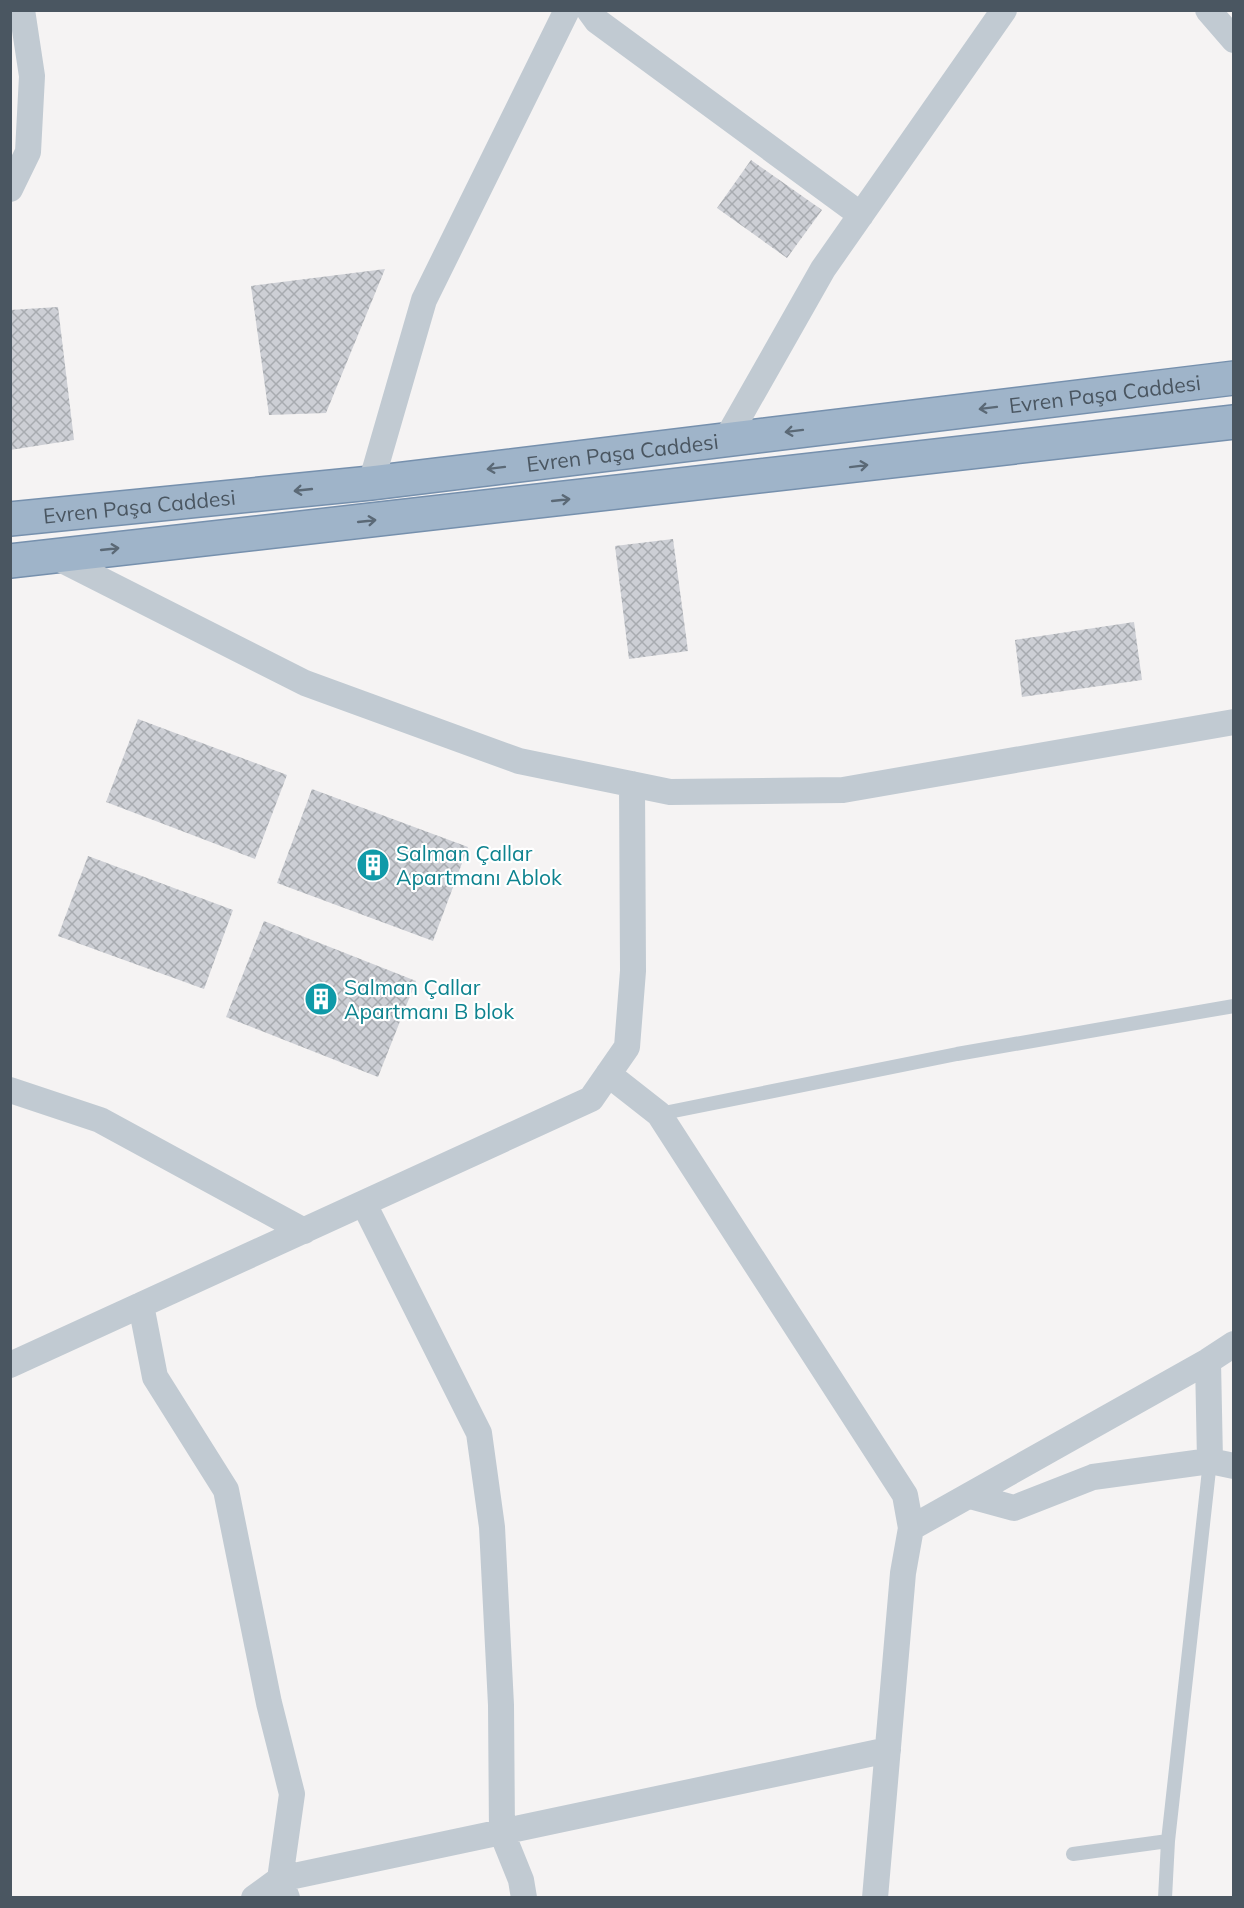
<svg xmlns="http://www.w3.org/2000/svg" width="1244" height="1908" viewBox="0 0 1244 1908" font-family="Mulish,sans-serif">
  <defs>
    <pattern id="building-cross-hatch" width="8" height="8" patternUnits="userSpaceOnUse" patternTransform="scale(1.5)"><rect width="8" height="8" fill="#cdcfd5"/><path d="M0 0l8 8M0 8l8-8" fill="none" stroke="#a8abb0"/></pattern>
  </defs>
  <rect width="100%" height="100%" fill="#f5f3f3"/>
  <path fill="url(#building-cross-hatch)" d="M 751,160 L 822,210 L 787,258 L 717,208 Z
    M 385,269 L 326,413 L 269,415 L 251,286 Z
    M 58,307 L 74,440 L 10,450 L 10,310 Z
    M 673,539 L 688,651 L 629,659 L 615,546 Z
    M 1134,622 L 1142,680 L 1022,697 L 1015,640 Z
    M 138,719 L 287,775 L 255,859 L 106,802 Z
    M 312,789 L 468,847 L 433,941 L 277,883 Z
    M 88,856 L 233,910 L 204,989 L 58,936 Z
    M 264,921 L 416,981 L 378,1077 L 226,1017 Z"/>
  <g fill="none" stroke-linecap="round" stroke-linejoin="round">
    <g stroke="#7690ad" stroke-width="36">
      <g id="trunk">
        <path id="s1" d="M 10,519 L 371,483 L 1234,378"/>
        <path d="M 10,561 L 1234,422"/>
      </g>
    </g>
    <path stroke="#c1cad2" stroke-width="14" d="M 659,1114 L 957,1054 L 1234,1006
      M 1073,1854 L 1168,1841
      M 1165,1898 L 1168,1841 L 1210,1461"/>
    <path stroke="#c1cad2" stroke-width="26" d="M 589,10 L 597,21 L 861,215
      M 1208,10 L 1234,40
      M 10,189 L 28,152 L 32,76 L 22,10
      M 726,440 L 823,269 L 1004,10
      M 371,483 L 424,300 L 567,10
      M 54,556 L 305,683 L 519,761 L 670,792 L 843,790 L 1234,722
      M 608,1074 L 659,1114 L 905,1495 L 911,1528 L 903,1573 L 875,1898
      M 10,1090 L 100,1120 L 304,1231
      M 364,1204 L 479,1433 L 492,1527 L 501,1705 L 502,1833 L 521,1880 L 524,1898
      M 141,1305 L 155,1377 L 226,1490 L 269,1703 L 292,1794 L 280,1879 L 254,1898
      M 1208,1361 L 1210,1461
      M 10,1365 L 591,1099 L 627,1047 L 633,971 L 632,784
      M 970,1496 L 1014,1508 L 1093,1477 L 1210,1461 L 1234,1466
      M 911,1528 L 1208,1361 L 1234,1344
      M 287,1898 L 280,1879 L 888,1750"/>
    <use href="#trunk" stroke="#9fb4c9" stroke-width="33"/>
  </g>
  <defs><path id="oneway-shaft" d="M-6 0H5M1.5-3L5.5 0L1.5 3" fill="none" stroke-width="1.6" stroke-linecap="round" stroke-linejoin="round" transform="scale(1.5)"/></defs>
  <g stroke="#5b6976">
    <use href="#oneway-shaft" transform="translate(988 408) rotate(173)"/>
    <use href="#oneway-shaft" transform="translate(794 431) rotate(173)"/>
    <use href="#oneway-shaft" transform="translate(859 466) rotate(-7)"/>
    <use href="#oneway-shaft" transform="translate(496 468) rotate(173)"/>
    <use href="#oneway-shaft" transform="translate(303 490) rotate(174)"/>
    <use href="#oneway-shaft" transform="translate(561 500) rotate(-6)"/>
    <use href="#oneway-shaft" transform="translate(367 521) rotate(-6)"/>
    <use href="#oneway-shaft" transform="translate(110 549) rotate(-6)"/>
  </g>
  <defs>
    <g id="building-disc" transform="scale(1.725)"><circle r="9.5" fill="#0f9aa8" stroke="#fff"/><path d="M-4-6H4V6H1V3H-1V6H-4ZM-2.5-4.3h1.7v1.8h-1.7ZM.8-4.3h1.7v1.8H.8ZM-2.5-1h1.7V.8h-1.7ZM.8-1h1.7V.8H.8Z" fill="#fff"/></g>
  </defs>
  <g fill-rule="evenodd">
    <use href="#building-disc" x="373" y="865"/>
    <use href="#building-disc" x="321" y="999"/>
  </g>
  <g text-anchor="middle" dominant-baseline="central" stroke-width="4.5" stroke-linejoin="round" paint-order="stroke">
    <g font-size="21" fill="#4a5661" stroke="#fff">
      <text stroke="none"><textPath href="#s1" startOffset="1102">Evren Paşa Caddesi</textPath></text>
      <text stroke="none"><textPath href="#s1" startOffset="616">Evren Paşa Caddesi</textPath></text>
      <text stroke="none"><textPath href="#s1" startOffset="130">Evren Paşa Caddesi</textPath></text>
    </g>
    <g font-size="21" fill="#0d838f" stroke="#fff" text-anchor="start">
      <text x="396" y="853">Salman Çallar<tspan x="396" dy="24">Apartmanı Ablok</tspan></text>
      <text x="344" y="987">Salman Çallar<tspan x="344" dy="24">Apartmanı B blok</tspan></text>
    </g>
  </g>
  <rect width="1244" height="1908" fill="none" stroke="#4a5661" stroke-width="24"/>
</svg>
